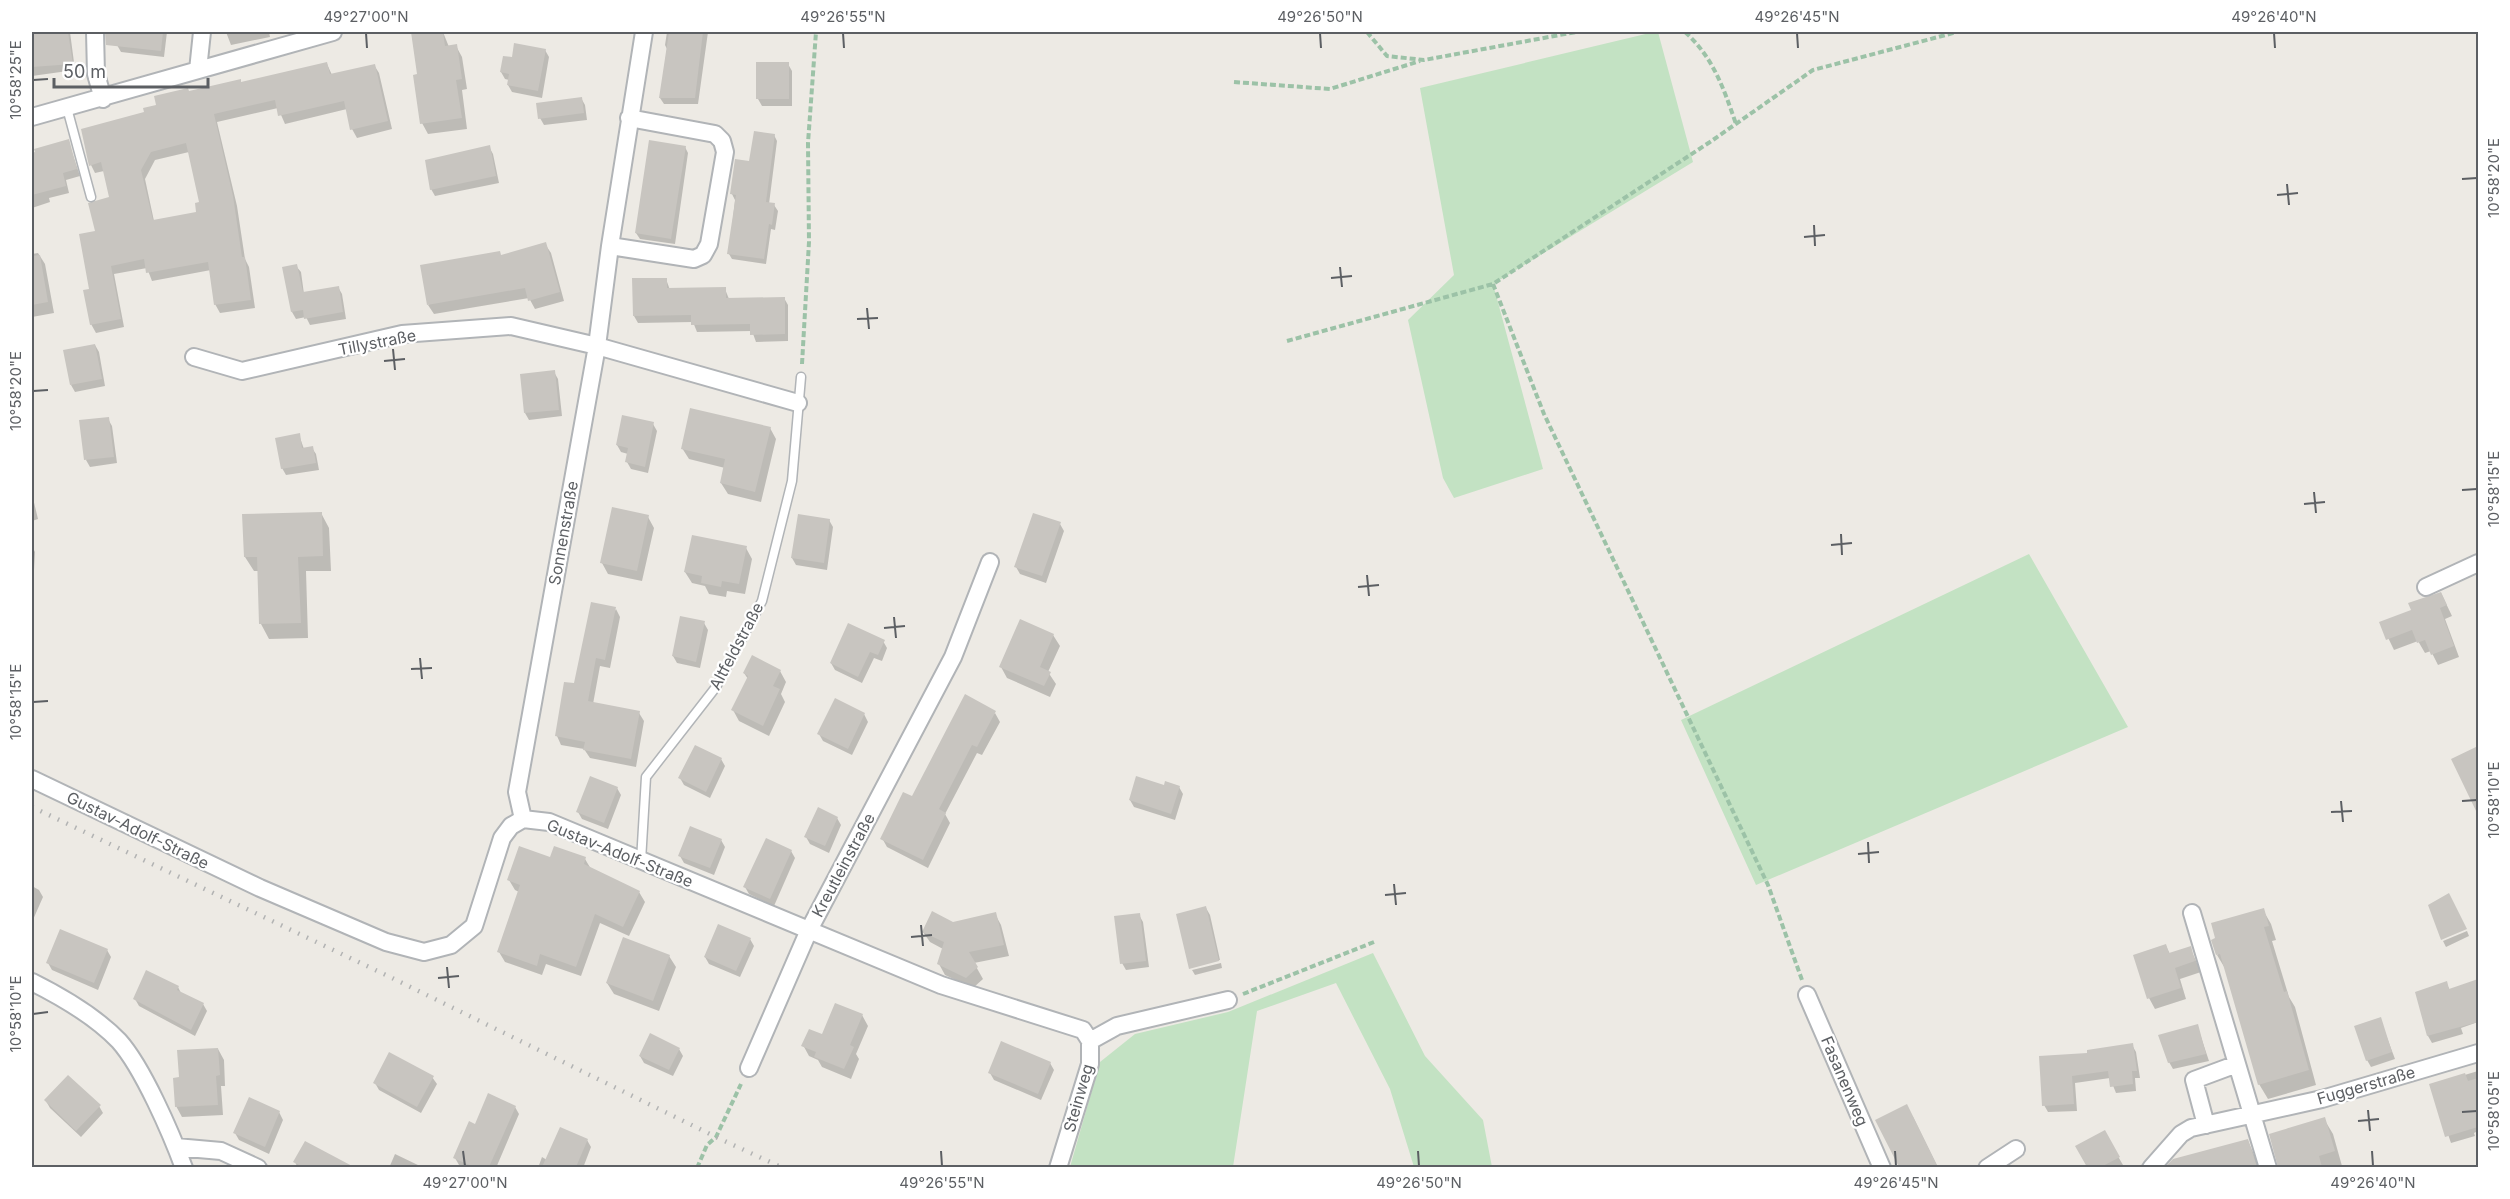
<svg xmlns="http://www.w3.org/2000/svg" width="2510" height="1199" viewBox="0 0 2510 1199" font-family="Inter,sans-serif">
  <rect width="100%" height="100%" fill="#edeae4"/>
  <path fill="#c3e2c3" d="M 1654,32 L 1658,32 L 1693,162 L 1493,284 L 1543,469 L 1454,498 L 1443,478 L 1408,320 L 1454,275 L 1420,88 Z
    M 2029,554 L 2128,727 L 1756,885 L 1681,720 Z
    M 1373,953 L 1425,1056 L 1483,1120 L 1492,1167 L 1414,1167 L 1390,1089 L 1336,983 L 1257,1011 L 1233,1167 L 1070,1167 L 1100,1062 L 1135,1034 L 1228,1012 Z"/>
  <path fill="#0003" fill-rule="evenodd" d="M 32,32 L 70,32 L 75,70 L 32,76 Z
    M 119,32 L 167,32 L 164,57 L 121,52 L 117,45 Z
    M 226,32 L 269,32 L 270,37 L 231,45 Z
    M 422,32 L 443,32 L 449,47 L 456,46 L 462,57 L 467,89 L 462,90 L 467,129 L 428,134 L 422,123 L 419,75 L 413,33 Z
    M 667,32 L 708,32 L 698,104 L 664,104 L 660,98 L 667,49 L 665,45 Z
    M 545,50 L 549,57 L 542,98 L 512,92 L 508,85 L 509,80 L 505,79 L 501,72 L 513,59 Z
    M 327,64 L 332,75 L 374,65 L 379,73 L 392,129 L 357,138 L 352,129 L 347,109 L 285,124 L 278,108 L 217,122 L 237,206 L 245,259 L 249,267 L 255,308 L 220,313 L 215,304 L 211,270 L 152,281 L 147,268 L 114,274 L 124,327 L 96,333 L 91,324 L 91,290 L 96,233 L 110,198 L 104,171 L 95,173 L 91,165 L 146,114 L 189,92 L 241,84 ZM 189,152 L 201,203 L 198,213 L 154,221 L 145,179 L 155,160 Z
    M 788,64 L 792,71 L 792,106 L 762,106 L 758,99 Z
    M 581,98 L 585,105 L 587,120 L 544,125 L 540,118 Z
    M 774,135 L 777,141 L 769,204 L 774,205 L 778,211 L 775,230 L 771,229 L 766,264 L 732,259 L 729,254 L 735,200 L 732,194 L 750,163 Z
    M 68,141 L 80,176 L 66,180 L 69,193 L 49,198 L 50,202 L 32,208 L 32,155 Z
    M 489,147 L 493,154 L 499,183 L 435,196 L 431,189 Z
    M 685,147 L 688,153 L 675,244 L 640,239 L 636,233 Z
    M 545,244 L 551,253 L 564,301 L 535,309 L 529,298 L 434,314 L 428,305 L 501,256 Z
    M 38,253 L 45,264 L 54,313 L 32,317 L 32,254 Z
    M 296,266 L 301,272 L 304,294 L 338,287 L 342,294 L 346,319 L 310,325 L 306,317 L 296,319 L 292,312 Z
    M 666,279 L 670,290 L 725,289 L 729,299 L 784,298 L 788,305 L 788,341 L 756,342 L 752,331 L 697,332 L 693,322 L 638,323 L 634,316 Z
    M 95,345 L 99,352 L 105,386 L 75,392 L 71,385 Z
    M 554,372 L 558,379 L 562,416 L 529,420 L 525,413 Z
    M 108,419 L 112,426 L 117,463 L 90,467 L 86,460 Z
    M 653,424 L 657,431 L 648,473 L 631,469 L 627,462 L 628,454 L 621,452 L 617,445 Z
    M 770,428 L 776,439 L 761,502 L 728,494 L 721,483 L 725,468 L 689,459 L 682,448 Z
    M 299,435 L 304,449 L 312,448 L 316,454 L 319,470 L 286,475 L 282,468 Z
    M 32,494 L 38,519 L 32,521 Z
    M 321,513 L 329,528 L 331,571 L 306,571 L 308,638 L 269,639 L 261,624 L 259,571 L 254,571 L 245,557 Z
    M 648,517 L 654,528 L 642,581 L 608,574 L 602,563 Z
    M 829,520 L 833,527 L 827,570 L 796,565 L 792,558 Z
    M 1060,524 L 1064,531 L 1046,583 L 1020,574 L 1016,567 Z
    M 32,546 L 35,552 L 33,588 L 32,588 Z
    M 746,548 L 752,559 L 745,594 L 727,591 L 726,597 L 709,594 L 705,586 L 692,583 L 685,572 Z
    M 2441,593 L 2452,616 L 2445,619 L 2459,657 L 2438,665 L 2431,651 L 2425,653 L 2418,641 L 2394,650 L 2381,623 L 2412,611 Z
    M 616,609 L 620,617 L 610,668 L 600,666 L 593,704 L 639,713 L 644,721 L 636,767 L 590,758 L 584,749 L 561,745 L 557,736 L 575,685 Z
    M 704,623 L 708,630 L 700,668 L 677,663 L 673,656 Z
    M 1053,635 L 1060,646 L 1048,672 L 1056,684 L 1050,697 L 1007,678 L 1001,667 Z
    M 883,641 L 887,648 L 882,661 L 874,658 L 862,683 L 835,670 L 831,663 Z
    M 780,671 L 786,682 L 781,694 L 785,702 L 769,736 L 739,721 L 733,710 L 748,679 L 744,673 Z
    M 995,713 L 1000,722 L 982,755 L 977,753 L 945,814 L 950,823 L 928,868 L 887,847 L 882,838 L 912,798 Z
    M 864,714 L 868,722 L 852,755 L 823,741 L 819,734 Z
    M 2478,748 L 2478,811 L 2453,760 Z
    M 721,759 L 725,766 L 710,798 L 684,785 L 680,778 Z
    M 1165,787 L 1179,787 L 1183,794 L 1175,820 L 1134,807 L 1130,800 Z
    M 617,788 L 621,795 L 608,829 L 582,819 L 578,812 Z
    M 837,818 L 841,825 L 829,853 L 810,844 L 806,837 Z
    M 721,840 L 725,847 L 714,875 L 684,863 L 680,856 Z
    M 791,851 L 795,858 L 774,906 L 749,894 L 745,887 Z
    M 551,859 L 585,859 L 591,869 L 639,892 L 645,902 L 629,936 L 600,923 L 581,976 L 546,964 L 542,975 L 505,962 L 499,952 L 519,892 L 515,890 L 509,880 Z
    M 32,886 L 39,890 L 43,897 L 32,922 Z
    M 1206,908 L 1210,915 L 1220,960 L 1190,967 Z
    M 2263,910 L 2271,924 L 2276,940 L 2272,941 L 2289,997 L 2295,1007 L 2316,1085 L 2268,1099 L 2259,1084 L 2226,970 L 2217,955 Z
    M 995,914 L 1001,925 L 1009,956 L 974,963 L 983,979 L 973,988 L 945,975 L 939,964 L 943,949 L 930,942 L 923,932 Z
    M 1139,915 L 1143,922 L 1149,967 L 1126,970 L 1122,963 Z
    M 2467,931 L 2469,936 L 2446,947 L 2443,941 Z
    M 750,939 L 754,946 L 740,977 L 709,964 L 705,957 Z
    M 2166,946 L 2170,954 L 2190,948 L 2201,972 L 2180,979 L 2186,999 L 2155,1009 L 2149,998 Z
    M 107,950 L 111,957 L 98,990 L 52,970 L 48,963 Z
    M 669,956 L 676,967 L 659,1011 L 614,994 L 607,983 Z
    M 1221,963 L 1222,968 L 1195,975 L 1192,970 Z
    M 2478,980 L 2478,1022 L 2461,1028 L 2463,1034 L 2432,1043 L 2428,1036 L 2417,993 L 2446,983 L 2450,990 Z
    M 178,987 L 182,995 L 203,1004 L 207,1011 L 195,1036 L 139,1006 L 135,999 Z
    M 862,1015 L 868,1026 L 856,1054 L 859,1059 L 851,1079 L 822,1067 L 818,1060 L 809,1056 L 803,1045 Z
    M 2380,1019 L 2395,1059 L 2371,1067 L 2367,1060 Z
    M 2197,1025 L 2209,1061 L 2173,1069 L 2169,1062 Z
    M 2132,1045 L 2136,1052 L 2140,1078 L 2135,1078 L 2136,1091 L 2116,1093 L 2110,1078 L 2075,1083 L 2077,1111 L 2048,1112 L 2044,1105 L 2089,1054 Z
    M 218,1049 L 224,1060 L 225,1086 L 221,1086 L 223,1115 L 182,1117 L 176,1106 L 180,1079 Z
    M 679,1049 L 683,1056 L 673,1076 L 644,1063 L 640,1056 Z
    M 1050,1063 L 1054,1070 L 1041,1100 L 994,1080 L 990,1073 Z
    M 2478,1071 L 2478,1131 L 2474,1133 L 2475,1136 L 2451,1143 L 2431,1085 Z
    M 432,1077 L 437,1084 L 421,1113 L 379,1090 L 375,1083 Z
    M 46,1101 L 99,1106 L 103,1113 L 81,1137 L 50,1108 Z
    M 515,1107 L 519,1114 L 496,1168 L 464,1168 L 459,1165 L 455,1158 L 475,1126 Z
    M 279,1112 L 283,1120 L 269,1154 L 239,1140 L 235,1133 Z
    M 1913,1117 L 1938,1168 L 1901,1168 L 1877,1121 Z
    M 2324,1119 L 2333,1134 L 2342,1166 L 2279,1168 Z
    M 2104,1132 L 2123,1165 L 2118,1168 L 2088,1168 L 2077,1147 Z
    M 587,1140 L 591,1147 L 583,1168 L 538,1168 L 542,1157 L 547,1160 Z
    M 2248,1141 L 2260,1168 L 2171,1168 L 2170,1165 Z
    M 395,1154 L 420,1166 L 421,1168 L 389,1168 Z
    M 295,1162 L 338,1166 L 337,1168 L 298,1168 Z"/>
  <path fill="#c8c5c0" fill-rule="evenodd" d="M 32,32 L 68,32 L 73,64 L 32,67 Z
    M 105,32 L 163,32 L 161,51 L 106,45 Z
    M 411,32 L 443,32 L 445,46 L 457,44 L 462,79 L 456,80 L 462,118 L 420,124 L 413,75 L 417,74 Z
    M 669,32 L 703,32 L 695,98 L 659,98 Z
    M 514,43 L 546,49 L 538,91 L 507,85 L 509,74 L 500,72 L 503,56 L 512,57 Z
    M 327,62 L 330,74 L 375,64 L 388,121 L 350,130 L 344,101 L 278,116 L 275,100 L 214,114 L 233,196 L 242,257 L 245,257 L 251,300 L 214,305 L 208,262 L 146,273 L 144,259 L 111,266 L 121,319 L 90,325 L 83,290 L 89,289 L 79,234 L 95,231 L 88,203 L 109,197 L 101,162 L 89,166 L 81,129 L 144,112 L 143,108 L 156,105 L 154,96 L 188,88 L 189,91 L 241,79 L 241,82 ZM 186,143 L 199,202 L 195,203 L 196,212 L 153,220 L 141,170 L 151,152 Z
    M 756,62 L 789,62 L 789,99 L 756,99 Z
    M 582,97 L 584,113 L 538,119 L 536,103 Z
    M 754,131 L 775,134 L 766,202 L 775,203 L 772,225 L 769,224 L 764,259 L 727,254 L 736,195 L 730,194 L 735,159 L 749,161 Z
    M 69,139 L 77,169 L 63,173 L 66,186 L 32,195 L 32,153 L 35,152 L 34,149 Z
    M 649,140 L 686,146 L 671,239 L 635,233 Z
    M 490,145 L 496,176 L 430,190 L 425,160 Z
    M 546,242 L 560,292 L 528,301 L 525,288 L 427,305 L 420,265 L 500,251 L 501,255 Z
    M 40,255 L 48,302 L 32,305 L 32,256 Z
    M 297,264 L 303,292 L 339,286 L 343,312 L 304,319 L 303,310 L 291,312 L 282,267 Z
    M 632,278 L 667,278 L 667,288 L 726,287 L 726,298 L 785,297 L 785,334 L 750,335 L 750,324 L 691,325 L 691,315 L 633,316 Z
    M 95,344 L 102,379 L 70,385 L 63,350 Z
    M 555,370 L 559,410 L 524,413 L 520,374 Z
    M 690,408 L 771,427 L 755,492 L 720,483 L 725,459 L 681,449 Z
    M 622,415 L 654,422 L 645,467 L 625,462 L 628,448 L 616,445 Z
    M 109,417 L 114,457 L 84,460 L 79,420 Z
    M 300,433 L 302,448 L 313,446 L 316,463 L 281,469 L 275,438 Z
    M 612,507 L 649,515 L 637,571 L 600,563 Z
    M 322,512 L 323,556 L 298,557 L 301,623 L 259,624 L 257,557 L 244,557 L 242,514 Z
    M 1033,513 L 1061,522 L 1042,576 L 1014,567 Z
    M 798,514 L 830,519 L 824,563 L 791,558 Z
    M 692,535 L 747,546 L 739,584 L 722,581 L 721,587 L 701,583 L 702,576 L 684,572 Z
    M 2441,592 L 2447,605 L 2440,608 L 2454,646 L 2431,655 L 2425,640 L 2417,643 L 2412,630 L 2386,640 L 2379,622 L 2411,610 L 2408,603 Z
    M 591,602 L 616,607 L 605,660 L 596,658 L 588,701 L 640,711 L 631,759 L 583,750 L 585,742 L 555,736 L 564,682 L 574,683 Z
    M 680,616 L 705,621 L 696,662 L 672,656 Z
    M 1020,619 L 1054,634 L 1040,667 L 1051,672 L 1044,686 L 999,667 Z
    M 848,623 L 885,640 L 878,655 L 870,652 L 858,677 L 830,663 Z
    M 752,655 L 781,670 L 773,686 L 780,689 L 763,726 L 731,710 L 748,676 L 743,673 Z
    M 965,694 L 996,711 L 977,747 L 972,745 L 939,809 L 946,813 L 923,860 L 880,839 L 903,792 L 912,796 Z
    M 835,698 L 865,713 L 848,749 L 817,734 Z
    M 695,745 L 722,758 L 706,792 L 678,778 Z
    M 2478,746 L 2478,815 L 2451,759 Z
    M 590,776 L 618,787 L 604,823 L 576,812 Z
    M 1136,776 L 1164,785 L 1165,781 L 1180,786 L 1171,814 L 1129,800 Z
    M 818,807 L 838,817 L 825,846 L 804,837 Z
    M 690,826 L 722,839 L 710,868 L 678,856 Z
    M 766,838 L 792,850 L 770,899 L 743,887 Z
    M 519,846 L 550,857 L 554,846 L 586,857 L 584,864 L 640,891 L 623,927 L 595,914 L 576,967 L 540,954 L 537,966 L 497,952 L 520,885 L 507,880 Z
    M 2449,893 L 2467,929 L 2441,940 L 2428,905 Z
    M 1206,906 L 1219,961 L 1189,969 L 1176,914 Z
    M 2264,908 L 2269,926 L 2264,927 L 2284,992 L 2287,991 L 2309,1070 L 2258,1085 L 2220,954 L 2216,955 L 2211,940 L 2215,938 L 2211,923 Z
    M 932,911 L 953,922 L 996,912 L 1004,945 L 969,952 L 978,967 L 966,978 L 937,964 L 944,942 L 922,932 Z
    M 1140,913 L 1146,961 L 1120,964 L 1114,916 Z
    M 718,924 L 751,938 L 736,971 L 704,957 Z
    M 60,929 L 108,949 L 94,983 L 46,963 Z
    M 623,937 L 670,955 L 653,1001 L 606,983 Z
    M 2166,944 L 2169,953 L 2191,946 L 2195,961 L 2175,968 L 2181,988 L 2147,999 L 2133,955 Z
    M 146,970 L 179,986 L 177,990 L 204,1003 L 191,1030 L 133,999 Z
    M 2478,979 L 2478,1022 L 2427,1036 L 2415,992 L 2447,981 L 2449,989 Z
    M 835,1003 L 863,1014 L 850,1045 L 854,1047 L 844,1069 L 814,1057 L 816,1052 L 801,1046 L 809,1029 L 822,1034 Z
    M 2381,1017 L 2392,1052 L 2366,1061 L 2354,1026 Z
    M 2198,1024 L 2206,1054 L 2168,1063 L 2158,1035 Z
    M 650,1033 L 680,1048 L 669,1070 L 639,1056 Z
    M 1001,1041 L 1051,1062 L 1038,1094 L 988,1073 Z
    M 2133,1043 L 2137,1071 L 2132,1071 L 2133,1084 L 2110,1087 L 2108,1071 L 2072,1076 L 2074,1104 L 2042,1106 L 2039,1056 L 2087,1053 L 2087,1050 Z
    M 218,1048 L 220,1075 L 216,1076 L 218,1105 L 175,1107 L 173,1078 L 179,1077 L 177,1050 Z
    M 389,1052 L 434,1076 L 417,1107 L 373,1083 Z
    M 2465,1073 L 2468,1081 L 2478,1078 L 2478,1127 L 2445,1137 L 2429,1084 Z
    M 68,1075 L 101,1105 L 76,1131 L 44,1100 Z
    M 488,1093 L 516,1106 L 489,1167 L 474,1167 L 453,1158 L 469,1121 L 475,1124 Z
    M 249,1097 L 280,1111 L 265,1147 L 233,1133 Z
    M 1907,1104 L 1938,1167 L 1899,1167 L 1875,1120 Z
    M 2325,1117 L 2335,1151 L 2319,1156 L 2322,1167 L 2278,1167 L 2269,1134 Z
    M 560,1127 L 588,1139 L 576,1167 L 542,1167 Z
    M 2105,1130 L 2120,1157 L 2101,1167 L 2087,1167 L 2075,1146 Z
    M 2248,1139 L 2257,1167 L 2165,1167 L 2173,1159 Z
    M 305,1141 L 354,1167 L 303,1167 L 293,1162 Z"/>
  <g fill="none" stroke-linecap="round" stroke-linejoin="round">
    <g stroke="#b1b4b7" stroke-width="11">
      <path id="lane" d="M 67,108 L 91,197
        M 641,861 L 646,777 L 716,687 L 762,601 L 792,481 L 801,377"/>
    </g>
    <g stroke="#b1b4b7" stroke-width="20">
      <path id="street" d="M 95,32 L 96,74 L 103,99
        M 198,70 L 202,32
        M 32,117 L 333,32
        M 610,246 L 694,259 L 703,255 L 709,244 L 725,152 L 722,141 L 715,134 L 629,118
        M 194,357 L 242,371 L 402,334 L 511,326 L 597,346 L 798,403
        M 2426,587 L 2478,563
        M 32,779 L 260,888 L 386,942 L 424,952 L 451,945 L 474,926 L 502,838 L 511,826 L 523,819 L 549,822 L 941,985 L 1083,1030 L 1090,1041 L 1090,1064 L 1058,1168
        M 523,819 L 517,792 L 597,346 L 610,246 L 644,32
        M 2192,913 L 2268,1168
        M 32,982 C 62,997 95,1016 119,1041 C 143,1068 171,1133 184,1168
        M 1807,995 L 1882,1168
        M 1090,1041 L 1117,1026 L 1228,1000
        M 749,1068 L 809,930 L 953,657 L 990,562
        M 2206,1125 L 2194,1080 L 2237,1064
        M 176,1147 L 221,1151 L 258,1168
        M 1987,1168 L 2016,1149
        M 2151,1168 L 2181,1134 L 2191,1128 L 2322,1099 L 2478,1053"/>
    </g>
    <path stroke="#9cc2a7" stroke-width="4" stroke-dasharray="6 3" stroke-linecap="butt" d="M 1367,32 L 1387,56 L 1424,60 L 1576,32
      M 1685,32 C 1713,57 1724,89 1736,124
      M 1234,82 L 1330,89 L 1420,61
      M 1493,284 L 1544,414 L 1768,885 L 1802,980
      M 1287,341 L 1493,284 L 1710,142 L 1813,70 L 1957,32
      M 802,364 L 809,242 L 808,143 L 816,32
      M 1243,994 L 1374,942
      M 697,1168 L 707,1145 L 716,1137 L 741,1084"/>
    <use href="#lane" stroke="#fff" stroke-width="8"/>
    <use href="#street" stroke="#fff" stroke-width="16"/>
    <path stroke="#b2b3b3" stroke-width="4.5" stroke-dasharray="1.5 8" stroke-linecap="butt" d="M 32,807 L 388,976 L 716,1137 L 783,1168"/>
  </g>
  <path fill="none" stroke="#5c5f63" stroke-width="2" d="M 366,33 L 367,48M 843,33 L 844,48M 1320,33 L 1321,48M 1797,33 L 1798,48M 2274,33 L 2275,48M 33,80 L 48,79M 2462,179 L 2477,178M 2287,184 L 2289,205M 2277,195 L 2298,193M 1814,225 L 1815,246M 1804,237 L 1825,235M 1340,267 L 1342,287M 1331,278 L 1352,276M 867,308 L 869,329M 857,319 L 878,318M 393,349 L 395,370M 384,361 L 405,359M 33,391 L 48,390M 2462,490 L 2477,489M 2314,492 L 2316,513M 2304,504 L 2325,502M 1841,534 L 1842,555M 1831,545 L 1852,543M 1367,575 L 1369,596M 1358,587 L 1379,585M 894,617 L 896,638M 884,628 L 905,626M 420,658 L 422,679M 411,669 L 432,668M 33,702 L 48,701M 2341,801 L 2343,822M 2462,801 L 2477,800M 2331,812 L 2352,811M 1868,842 L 1869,863M 1858,854 L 1879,852M 1394,884 L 1396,905M 1385,895 L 1406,893M 921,925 L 923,946M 911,937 L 932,935M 447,967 L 449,988M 438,978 L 459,976M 33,1014 L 48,1012M 2368,1110 L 2370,1131M 2462,1112 L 2477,1111M 2358,1121 L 2379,1119M 463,1151 L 465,1166M 941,1151 L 942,1166M 1418,1151 L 1419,1166M 1895,1151 L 1896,1166M 2372,1151 L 2373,1166"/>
  <g text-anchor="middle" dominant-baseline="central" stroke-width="4.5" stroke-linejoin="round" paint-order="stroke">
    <g font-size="16" fill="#5c5f63" stroke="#fff">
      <text transform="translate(377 342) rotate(-11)">Tillystraße</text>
      <text transform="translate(563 533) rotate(-80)">Sonnenstraße</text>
      <text transform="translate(736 646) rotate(-62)">Altfeldstraße</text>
      <text transform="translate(138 830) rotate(26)">Gustav-Adolf-Straße</text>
      <text transform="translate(620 853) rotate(22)">Gustav-Adolf-Straße</text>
      <text transform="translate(843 865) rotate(-62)">Kreutleinstraße</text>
      <text transform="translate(1845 1081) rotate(67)">Fasanenweg</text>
      <text transform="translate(2366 1085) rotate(-16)">Fuggerstraße</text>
      <text transform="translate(1078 1098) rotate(-74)">Steinweg</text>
    </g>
  </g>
  <rect width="2510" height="1199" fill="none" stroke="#ffffff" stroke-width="66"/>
  <path d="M54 78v9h154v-9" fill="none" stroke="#5c5f63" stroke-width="3"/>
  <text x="63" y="78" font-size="18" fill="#5c5f63" stroke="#ffffff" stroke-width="4.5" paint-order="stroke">50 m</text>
  <rect x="33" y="33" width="2444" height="1133" fill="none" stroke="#5c5f63" stroke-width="2"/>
  <g font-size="15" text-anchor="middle" fill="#5c5f63">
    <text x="366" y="22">49°27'00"N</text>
    <text x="843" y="22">49°26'55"N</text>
    <text x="1320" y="22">49°26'50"N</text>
    <text x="1797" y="22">49°26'45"N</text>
    <text x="2274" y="22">49°26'40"N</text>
    <text transform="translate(16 80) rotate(-90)" y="5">10°58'25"E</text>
    <text transform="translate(2494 178) rotate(-90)" y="5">10°58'20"E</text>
    <text transform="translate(16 391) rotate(-90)" y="5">10°58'20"E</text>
    <text transform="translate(2494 489) rotate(-90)" y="5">10°58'15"E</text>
    <text transform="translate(16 702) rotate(-90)" y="5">10°58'15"E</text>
    <text transform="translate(2494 800) rotate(-90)" y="5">10°58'10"E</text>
    <text transform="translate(16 1014) rotate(-90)" y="5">10°58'10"E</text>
    <text transform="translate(2494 1111) rotate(-90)" y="5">10°58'05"E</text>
    <text x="465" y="1188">49°27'00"N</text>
    <text x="942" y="1188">49°26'55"N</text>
    <text x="1419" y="1188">49°26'50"N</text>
    <text x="1896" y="1188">49°26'45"N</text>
    <text x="2373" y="1188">49°26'40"N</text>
  </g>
</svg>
